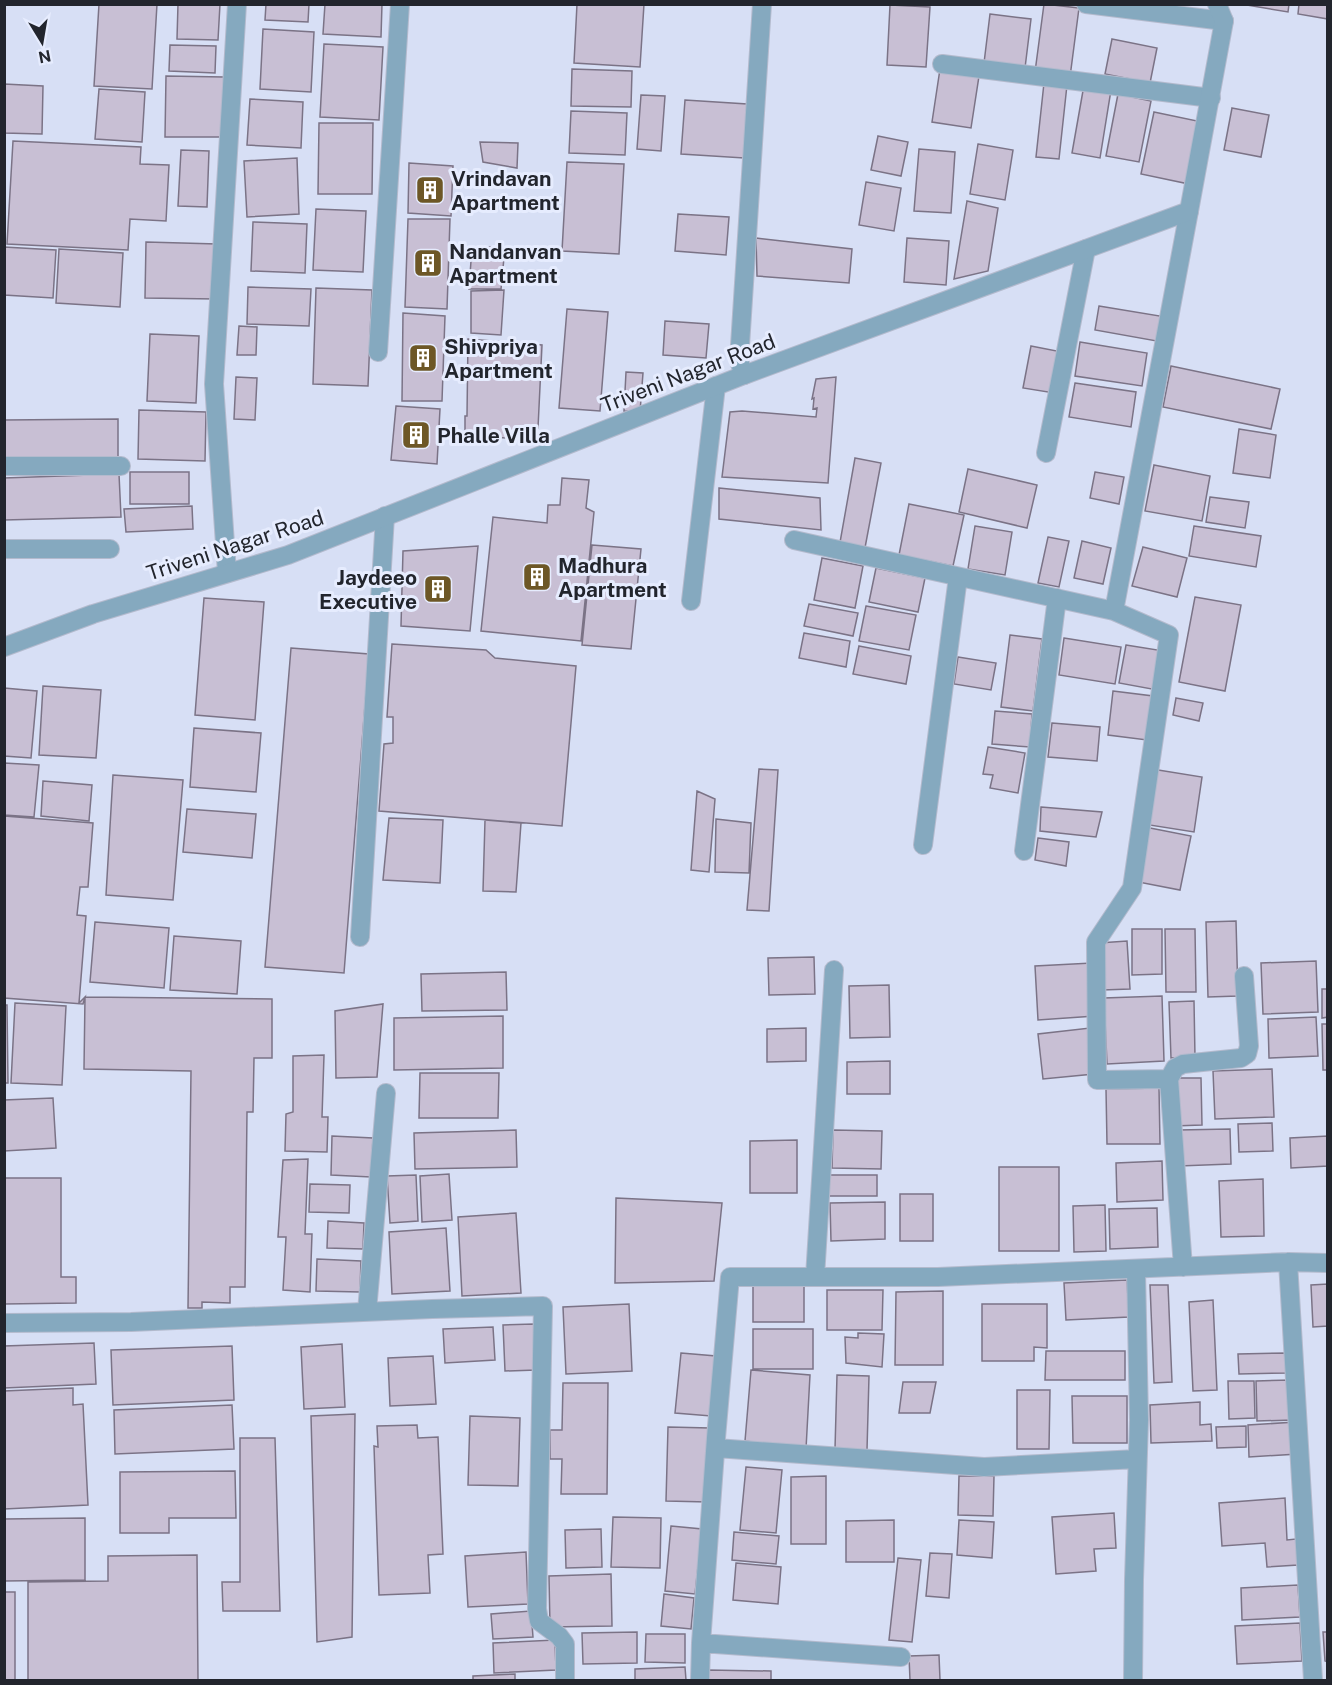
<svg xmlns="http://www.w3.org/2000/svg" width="1332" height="1685" viewBox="0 0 1332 1685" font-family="'Public Sans',sans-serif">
  <rect width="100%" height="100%" fill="#d7dff5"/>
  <path fill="#c8bfd4" stroke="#7b7386" stroke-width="1.5" d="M 99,4 L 157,4 L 152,89 L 94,86 Z
    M 178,4 L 220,4 L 218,40 L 177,39 Z
    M 266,4 L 309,4 L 308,22 L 265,20 Z
    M 325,4 L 382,4 L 381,37 L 323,34 Z
    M 577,4 L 644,4 L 640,67 L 574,63 Z
    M 1044,4 L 1079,8 L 1070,77 L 1035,72 Z
    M 1241,4 L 1289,4 L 1288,12 Z
    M 1299,4 L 1328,4 L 1328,19 L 1298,14 Z
    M 890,5 L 930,7 L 926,67 L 887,65 Z
    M 990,14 L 1031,19 L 1025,68 L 984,63 Z
    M 263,29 L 314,32 L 311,92 L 260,89 Z
    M 1112,39 L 1157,48 L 1150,83 L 1105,74 Z
    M 324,44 L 383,47 L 379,120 L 320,117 Z
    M 170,45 L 216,46 L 215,73 L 169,71 Z
    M 572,69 L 632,71 L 631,107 L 571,106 Z
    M 940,69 L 979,76 L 971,128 L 932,122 Z
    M 166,76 L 224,77 L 223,137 L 165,137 Z
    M 1044,83 L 1067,85 L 1059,159 L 1036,157 Z
    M 4,84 L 43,86 L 42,134 L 4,133 Z
    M 1084,85 L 1111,90 L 1100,158 L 1072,153 Z
    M 99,89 L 145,92 L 142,142 L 95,139 Z
    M 1118,94 L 1151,101 L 1139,162 L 1106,156 Z
    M 641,95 L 665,96 L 661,151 L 637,149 Z
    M 250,99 L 303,102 L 301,148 L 247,145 Z
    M 685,100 L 747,104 L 744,158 L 681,154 Z
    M 1232,108 L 1269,115 L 1261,157 L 1224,150 Z
    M 571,111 L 627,113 L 625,155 L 569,153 Z
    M 1154,112 L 1202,122 L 1189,184 L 1141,174 Z
    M 319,123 L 373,123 L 372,194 L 318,194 Z
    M 878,136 L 908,142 L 901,176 L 871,170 Z
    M 13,141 L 141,147 L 140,164 L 169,165 L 166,221 L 130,219 L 128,250 L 7,244 Z
    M 480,142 L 518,143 L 517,168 L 483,162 Z
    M 978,144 L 1013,150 L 1005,200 L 970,194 Z
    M 919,149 L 955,152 L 951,213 L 914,211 Z
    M 181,150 L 209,151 L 207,207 L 178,206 Z
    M 297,158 L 299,214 L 247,217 L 244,161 Z
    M 567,162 L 624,164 L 619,254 L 562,251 Z
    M 409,163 L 453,166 L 451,216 L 408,213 Z
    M 866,182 L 901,188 L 894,231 L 859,225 Z
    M 967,201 L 998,208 L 988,271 L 954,279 Z
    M 316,209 L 366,211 L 363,272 L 313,270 Z
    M 678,214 L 729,217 L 726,255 L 675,251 Z
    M 408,219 L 450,219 L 447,309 L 405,307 Z
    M 253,222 L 307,224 L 305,273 L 251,271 Z
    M 756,238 L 852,249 L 849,283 L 757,276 Z
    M 907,238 L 949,241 L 946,285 L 904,282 Z
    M 146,242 L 217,244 L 216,299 L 145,298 Z
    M 4,247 L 56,250 L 53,298 L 4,295 Z
    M 472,247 L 505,247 L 501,289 L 469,289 Z
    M 59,249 L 123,253 L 120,307 L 56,303 Z
    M 248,287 L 311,289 L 309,326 L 247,324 Z
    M 316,288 L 372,290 L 368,386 L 313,384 Z
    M 504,290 L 501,335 L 471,333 L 471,291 Z
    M 1099,306 L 1166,317 L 1162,342 L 1095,330 Z
    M 567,309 L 608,312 L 600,411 L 559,408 Z
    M 403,313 L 445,316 L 442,401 L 402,401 Z
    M 665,321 L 709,324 L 706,358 L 663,355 Z
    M 239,326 L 257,327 L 256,355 L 237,355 Z
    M 150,334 L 199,336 L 196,403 L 147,401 Z
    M 468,339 L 542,345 L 538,428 L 522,426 L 519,432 L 506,432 L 506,438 L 492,437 L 493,441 L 465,441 L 465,416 L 467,416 Z
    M 1080,342 L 1147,353 L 1142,386 L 1075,376 Z
    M 1031,346 L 1062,352 L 1054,393 L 1023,388 Z
    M 1171,366 L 1280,389 L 1271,429 L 1163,407 Z
    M 626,372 L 643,373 L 640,412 L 624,411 Z
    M 236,377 L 257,378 L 255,420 L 234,419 Z
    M 836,377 L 828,483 L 722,477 L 730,412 L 742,411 L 816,417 L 817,408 L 813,409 L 814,398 L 812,399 L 816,379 Z
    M 1075,383 L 1136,392 L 1131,427 L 1069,417 Z
    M 396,406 L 440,409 L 437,464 L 391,460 Z
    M 139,410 L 206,412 L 205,461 L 138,459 Z
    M 118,419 L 118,457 L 4,458 L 4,420 Z
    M 1239,429 L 1276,435 L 1270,478 L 1233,473 Z
    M 855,458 L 881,463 L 864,553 L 839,548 Z
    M 1154,465 L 1210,476 L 1202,521 L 1145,511 Z
    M 968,469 L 1037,485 L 1027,528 L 959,512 Z
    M 130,472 L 189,472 L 189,504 L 130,504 Z
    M 1095,472 L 1124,477 L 1119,504 L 1090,498 Z
    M 119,474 L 121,517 L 4,520 L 4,478 Z
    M 562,478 L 589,480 L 586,508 L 594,512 L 581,641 L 481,631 L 493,517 L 547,523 L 548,505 L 560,505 Z
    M 719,488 L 820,498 L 821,530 L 719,519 Z
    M 1210,497 L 1249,502 L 1245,528 L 1206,522 Z
    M 909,504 L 964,515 L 953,566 L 899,555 Z
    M 192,506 L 193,529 L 126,532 L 124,509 Z
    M 975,526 L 1012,532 L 1005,575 L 968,569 Z
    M 1194,526 L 1261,536 L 1256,567 L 1189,556 Z
    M 1048,537 L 1069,541 L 1059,587 L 1038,583 Z
    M 1082,541 L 1111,548 L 1103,584 L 1074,578 Z
    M 592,545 L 641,549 L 631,649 L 582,645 Z
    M 478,546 L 470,631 L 401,626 L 403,551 Z
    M 1143,547 L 1187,558 L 1177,597 L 1132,586 Z
    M 822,558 L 863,566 L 855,608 L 814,600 Z
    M 876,568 L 925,578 L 918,612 L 869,602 Z
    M 1195,597 L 1241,605 L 1225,691 L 1179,682 Z
    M 204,598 L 264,602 L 255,720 L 195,715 Z
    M 809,604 L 858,613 L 853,636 L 804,626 Z
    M 866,606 L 916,615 L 909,650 L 859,641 Z
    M 804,633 L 850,641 L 846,667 L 799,658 Z
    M 1010,635 L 1042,639 L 1033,711 L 1001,707 Z
    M 1064,638 L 1121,647 L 1115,684 L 1059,675 Z
    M 392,644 L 486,650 L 495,658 L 576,666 L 562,826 L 379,811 L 384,744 L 393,743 L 393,717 L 387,717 Z
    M 1126,645 L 1164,651 L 1157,690 L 1119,683 Z
    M 859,646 L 911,656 L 906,684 L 853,674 Z
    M 291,648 L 369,654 L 344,973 L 265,967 Z
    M 958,657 L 996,663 L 991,690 L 954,684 Z
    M 43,686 L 101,690 L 96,758 L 39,755 Z
    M 4,688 L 37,691 L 31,758 L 4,756 Z
    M 1113,691 L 1153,696 L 1147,740 L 1108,735 Z
    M 1176,698 L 1203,703 L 1199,721 L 1173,715 Z
    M 995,711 L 1032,714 L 1030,747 L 992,744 Z
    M 1052,723 L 1100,727 L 1097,761 L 1048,757 Z
    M 194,728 L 261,733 L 256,792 L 190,787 Z
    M 988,747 L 1025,753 L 1018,793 L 990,788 L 993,775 L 983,774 Z
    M 4,763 L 39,765 L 34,817 L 4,815 Z
    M 759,769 L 778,770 L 769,911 L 747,910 Z
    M 1152,769 L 1202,777 L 1194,832 L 1143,824 Z
    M 113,775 L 183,780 L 173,900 L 106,895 Z
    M 43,781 L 92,785 L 89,821 L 41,816 Z
    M 697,791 L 715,799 L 709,872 L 691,870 Z
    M 1041,807 L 1102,812 L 1096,837 L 1040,831 Z
    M 187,809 L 256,814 L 252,858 L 183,852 Z
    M 4,816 L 93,823 L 88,887 L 80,887 L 77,915 L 86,916 L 79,1003 L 85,997 L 83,1004 L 4,998 Z
    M 389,818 L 443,820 L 440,883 L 383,880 Z
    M 716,819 L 751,823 L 749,873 L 715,872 Z
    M 485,820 L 521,823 L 516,892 L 483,891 Z
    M 1145,827 L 1191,836 L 1180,890 L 1133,881 Z
    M 1038,838 L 1069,842 L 1066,866 L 1035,860 Z
    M 1236,921 L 1238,996 L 1208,997 L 1206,922 Z
    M 95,922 L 169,928 L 164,988 L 90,982 Z
    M 1132,929 L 1162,929 L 1162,974 L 1132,975 Z
    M 1165,929 L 1195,929 L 1196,992 L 1166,992 Z
    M 174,936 L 241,941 L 237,994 L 170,990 Z
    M 1127,941 L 1130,989 L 1102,990 L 1099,943 Z
    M 814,957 L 815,994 L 769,995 L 768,958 Z
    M 1316,961 L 1318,1012 L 1263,1014 L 1261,963 Z
    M 1092,963 L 1095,1016 L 1038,1020 L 1035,966 Z
    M 506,972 L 507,1010 L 422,1011 L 421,974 Z
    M 889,985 L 890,1037 L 850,1038 L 849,986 Z
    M 1322,989 L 1328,989 L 1328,1017 L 1322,1018 Z
    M 1162,996 L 1164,1061 L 1107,1064 L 1104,998 Z
    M 85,997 L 272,999 L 272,1058 L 254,1058 L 253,1112 L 247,1112 L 245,1287 L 230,1287 L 230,1303 L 202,1302 L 202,1308 L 188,1308 L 191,1071 L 84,1069 Z
    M 1194,1001 L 1195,1057 L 1171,1058 L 1169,1002 Z
    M 15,1003 L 66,1006 L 62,1085 L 11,1083 Z
    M 383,1004 L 377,1077 L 336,1078 L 335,1011 Z
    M 4,1005 L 7,1005 L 8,1083 L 4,1083 Z
    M 503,1016 L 503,1068 L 394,1070 L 394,1018 Z
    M 1316,1017 L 1318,1056 L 1269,1058 L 1268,1019 Z
    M 1322,1024 L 1328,1024 L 1328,1070 L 1323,1070 Z
    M 806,1028 L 806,1061 L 767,1062 L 767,1029 Z
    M 1090,1028 L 1094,1074 L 1043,1079 L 1038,1034 Z
    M 324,1055 L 322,1117 L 328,1117 L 327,1152 L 285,1151 L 286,1114 L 293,1112 L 293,1056 Z
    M 890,1061 L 890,1094 L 847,1094 L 847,1062 Z
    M 1272,1069 L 1274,1117 L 1215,1119 L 1213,1071 Z
    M 420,1073 L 499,1073 L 498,1118 L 419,1118 Z
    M 1172,1078 L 1201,1078 L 1202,1125 L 1173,1126 Z
    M 1159,1088 L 1160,1144 L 1107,1144 L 1106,1089 Z
    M 53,1098 L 56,1148 L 4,1151 L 4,1100 Z
    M 1272,1123 L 1273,1151 L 1239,1152 L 1238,1124 Z
    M 1230,1129 L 1231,1164 L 1179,1166 L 1178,1130 Z
    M 516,1130 L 517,1167 L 415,1169 L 414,1133 Z
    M 833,1130 L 882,1131 L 881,1169 L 832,1168 Z
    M 332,1136 L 373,1138 L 371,1177 L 331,1175 Z
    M 1328,1136 L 1328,1166 L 1291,1168 L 1290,1138 Z
    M 797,1140 L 797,1193 L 750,1193 L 750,1141 Z
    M 308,1159 L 305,1234 L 312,1234 L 310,1292 L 283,1290 L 286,1237 L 278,1237 L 283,1160 Z
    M 1162,1161 L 1163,1200 L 1117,1202 L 1116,1163 Z
    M 999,1167 L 1059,1167 L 1059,1251 L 999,1251 Z
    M 449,1174 L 452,1220 L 422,1222 L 420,1176 Z
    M 416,1175 L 418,1221 L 390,1223 L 387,1176 Z
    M 826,1175 L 877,1175 L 877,1196 L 826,1196 Z
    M 4,1178 L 61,1178 L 61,1277 L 76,1277 L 76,1303 L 4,1304 Z
    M 1263,1179 L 1264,1236 L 1221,1237 L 1219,1181 Z
    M 310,1184 L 350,1185 L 349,1213 L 309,1212 Z
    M 900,1194 L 933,1194 L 933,1241 L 900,1241 Z
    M 616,1198 L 722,1203 L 714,1281 L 615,1283 Z
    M 885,1202 L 885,1239 L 831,1241 L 830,1203 Z
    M 1105,1205 L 1106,1251 L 1074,1252 L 1073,1206 Z
    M 1157,1208 L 1158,1247 L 1110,1249 L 1109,1209 Z
    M 516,1213 L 521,1293 L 462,1296 L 458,1217 Z
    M 328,1221 L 364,1223 L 363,1249 L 327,1248 Z
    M 446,1228 L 450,1291 L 392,1294 L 389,1232 Z
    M 317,1259 L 361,1261 L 360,1292 L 316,1291 Z
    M 1127,1280 L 1129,1317 L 1066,1320 L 1064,1283 Z
    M 1328,1284 L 1328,1326 L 1313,1327 L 1311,1285 Z
    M 753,1285 L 804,1285 L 804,1322 L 753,1322 Z
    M 1150,1285 L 1168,1285 L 1172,1382 L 1154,1383 Z
    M 827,1290 L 883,1290 L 882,1330 L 827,1330 Z
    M 943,1291 L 943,1365 L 895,1365 L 896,1292 Z
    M 1213,1300 L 1217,1390 L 1193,1391 L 1189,1302 Z
    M 629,1304 L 632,1371 L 566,1374 L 563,1307 Z
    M 982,1304 L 1047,1304 L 1047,1348 L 1034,1347 L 1034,1361 L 982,1361 Z
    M 534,1324 L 536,1370 L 505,1371 L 503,1325 Z
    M 493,1327 L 495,1360 L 445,1363 L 443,1329 Z
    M 753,1329 L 813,1329 L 813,1369 L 753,1369 Z
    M 858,1333 L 884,1334 L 882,1367 L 846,1363 L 845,1337 L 858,1338 Z
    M 94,1343 L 96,1384 L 4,1388 L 4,1346 Z
    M 342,1344 L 345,1407 L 304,1409 L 301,1347 Z
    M 232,1346 L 234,1400 L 113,1405 L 111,1350 Z
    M 1046,1351 L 1125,1351 L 1125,1380 L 1045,1380 Z
    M 681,1353 L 716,1356 L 711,1416 L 675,1413 Z
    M 1288,1353 L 1288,1373 L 1239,1374 L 1238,1354 Z
    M 433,1356 L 436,1404 L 390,1406 L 388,1358 Z
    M 751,1370 L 810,1375 L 806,1449 L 745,1441 Z
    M 837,1375 L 869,1376 L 867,1450 L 835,1449 Z
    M 1292,1380 L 1293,1420 L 1257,1421 L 1256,1381 Z
    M 1228,1381 L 1254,1381 L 1255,1418 L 1229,1419 Z
    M 903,1382 L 936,1382 L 930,1413 L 899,1413 Z
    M 563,1383 L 608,1383 L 607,1494 L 561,1494 L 562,1459 L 550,1459 L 550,1430 L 562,1430 Z
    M 73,1388 L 73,1405 L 83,1404 L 88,1505 L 4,1509 L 4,1391 Z
    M 1017,1390 L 1050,1390 L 1049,1449 L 1017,1449 Z
    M 1072,1396 L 1127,1396 L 1127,1443 L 1073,1443 Z
    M 1200,1402 L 1200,1425 L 1211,1424 L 1212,1441 L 1151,1443 L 1150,1405 Z
    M 232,1405 L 234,1449 L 115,1454 L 114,1410 Z
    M 355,1414 L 352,1637 L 317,1642 L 311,1416 Z
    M 470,1416 L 520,1418 L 518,1486 L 468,1485 Z
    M 1296,1422 L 1298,1454 L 1249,1457 L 1248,1425 Z
    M 417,1425 L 418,1438 L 438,1437 L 443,1554 L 428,1555 L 430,1593 L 379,1595 L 374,1446 L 378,1447 L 377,1426 Z
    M 1246,1426 L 1246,1447 L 1217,1448 L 1216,1427 Z
    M 668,1427 L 710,1428 L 708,1502 L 666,1501 Z
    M 240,1438 L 275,1438 L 280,1611 L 223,1611 L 222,1582 L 240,1582 Z
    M 746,1467 L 782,1470 L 776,1533 L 740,1530 Z
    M 235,1471 L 236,1518 L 169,1518 L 169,1533 L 120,1533 L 120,1472 Z
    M 826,1476 L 826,1544 L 791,1544 L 791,1477 Z
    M 959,1476 L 994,1476 L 993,1516 L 958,1515 Z
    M 1285,1498 L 1287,1540 L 1296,1539 L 1298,1565 L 1267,1567 L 1265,1543 L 1222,1546 L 1219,1503 Z
    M 1114,1513 L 1116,1548 L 1094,1549 L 1096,1571 L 1056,1574 L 1052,1517 Z
    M 613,1517 L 661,1518 L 660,1568 L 611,1567 Z
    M 85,1518 L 85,1580 L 4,1581 L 4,1519 Z
    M 894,1520 L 894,1562 L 846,1562 L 846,1521 Z
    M 959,1520 L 994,1522 L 992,1558 L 957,1555 Z
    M 671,1526 L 702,1529 L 695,1594 L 665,1591 Z
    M 601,1529 L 602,1567 L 566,1568 L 565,1530 Z
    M 734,1532 L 779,1536 L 776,1564 L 732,1560 Z
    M 526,1552 L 528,1604 L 468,1607 L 465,1556 Z
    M 930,1553 L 952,1554 L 949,1598 L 926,1596 Z
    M 197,1555 L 198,1680 L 28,1680 L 28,1582 L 108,1581 L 108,1556 Z
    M 898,1558 L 921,1560 L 912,1642 L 889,1640 Z
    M 736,1563 L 781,1567 L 778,1604 L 733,1600 Z
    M 611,1574 L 612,1626 L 550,1627 L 549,1576 Z
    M 1298,1585 L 1300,1617 L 1242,1620 L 1241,1588 Z
    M 4,1592 L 15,1592 L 15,1680 L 4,1680 Z
    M 664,1594 L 694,1598 L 691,1629 L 661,1626 Z
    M 531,1611 L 533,1637 L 493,1639 L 491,1614 Z
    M 1300,1623 L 1302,1661 L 1237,1664 L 1235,1626 Z
    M 637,1632 L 637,1663 L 583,1664 L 582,1633 Z
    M 1323,1632 L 1328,1632 L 1328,1662 L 1325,1661 Z
    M 646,1634 L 685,1634 L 685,1663 L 645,1662 Z
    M 555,1640 L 556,1670 L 494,1673 L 493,1643 Z
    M 939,1655 L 940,1680 L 910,1680 L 909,1656 Z
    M 685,1667 L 686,1680 L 635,1680 L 635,1669 Z
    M 707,1670 L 771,1671 L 771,1680 L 707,1680 Z
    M 515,1674 L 515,1680 L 473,1680 L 473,1676 Z"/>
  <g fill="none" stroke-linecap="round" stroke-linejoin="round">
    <g stroke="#b3bacd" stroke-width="20">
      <path id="minor" d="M 1086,4 L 1224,21
        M 942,64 L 1211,98
        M 378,352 L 400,4
        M 744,375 L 739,361 L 762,4
        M 1046,453 L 1086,249
        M 4,466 L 121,466
        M 794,540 L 1114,611 L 1189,211
        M 4,549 L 110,549
        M 227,573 L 214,384 L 237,4
        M 691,601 L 716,386
        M 1114,611 L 1169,635 L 1132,888 L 1096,942 L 1097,1080 L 1169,1079 L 1183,1267
        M 923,845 L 958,577
        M 1024,851 L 1057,598
        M 360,937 L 385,516
        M 1169,1079 L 1175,1068 L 1183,1064 L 1241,1058 L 1247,1054 L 1249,1046 L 1244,976
        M 1288,1262 L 1313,1680
        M 815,1277 L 834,970
        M 367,1311 L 386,1093
        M 4,1323 L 131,1322 L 432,1309 L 543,1306 L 537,1609 L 539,1621 L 559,1636 L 565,1644 L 565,1680
        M 716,1448 L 984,1467 L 1137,1459
        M 701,1643 L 901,1657
        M 700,1680 L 701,1643 L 716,1438 L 730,1277 L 938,1277 L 1288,1262 L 1328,1263
        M 1133,1680 L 1134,1580 L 1139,1420 L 1136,1270"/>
    </g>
    <g stroke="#b3bacd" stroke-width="20">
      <path id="tertiary" d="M 4,647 L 93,614 L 288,555 L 744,375 L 1189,211 L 1224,21 L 1217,4"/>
    </g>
    <use href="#minor" stroke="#85a9bf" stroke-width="18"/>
    <use href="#tertiary" stroke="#85a9bf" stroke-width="18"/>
  </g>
  <defs>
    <g id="building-square" transform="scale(1.5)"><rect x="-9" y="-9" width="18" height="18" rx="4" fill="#6d5726" stroke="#e6ecfe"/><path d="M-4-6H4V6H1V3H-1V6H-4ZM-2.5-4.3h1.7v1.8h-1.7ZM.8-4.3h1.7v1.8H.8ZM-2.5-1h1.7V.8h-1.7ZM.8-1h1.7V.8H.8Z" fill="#fff"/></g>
  </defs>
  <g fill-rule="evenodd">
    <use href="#building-square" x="430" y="190"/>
    <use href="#building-square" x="428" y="263"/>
    <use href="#building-square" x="423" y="358"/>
    <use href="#building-square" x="416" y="435"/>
    <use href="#building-square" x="537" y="577"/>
    <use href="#building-square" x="438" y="589"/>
  </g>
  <g text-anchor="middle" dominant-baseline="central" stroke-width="6" stroke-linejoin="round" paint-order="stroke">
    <g font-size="21" font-weight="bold" fill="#22252d" stroke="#e6ecfe" text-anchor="start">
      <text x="451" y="178">Vrindavan<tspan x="451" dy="24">Apartment</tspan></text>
      <text x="449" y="251">Nandanvan<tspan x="449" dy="24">Apartment</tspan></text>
      <text x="444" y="346">Shivpriya<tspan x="444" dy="24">Apartment</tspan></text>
      <text x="437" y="435">Phalle Villa</text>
      <text x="558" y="565">Madhura<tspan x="558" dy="24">Apartment</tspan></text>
      <text x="417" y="577" text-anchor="end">Jaydeeo<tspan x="417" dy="24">Executive</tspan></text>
    </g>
    <g font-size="21" fill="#22252d" stroke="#e6ecfe">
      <text transform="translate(688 373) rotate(-21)">Triveni Nagar Road</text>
      <text transform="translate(235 545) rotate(-18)">Triveni Nagar Road</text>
    </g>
  </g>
  <rect width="1332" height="1685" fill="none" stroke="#22252d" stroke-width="12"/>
  <g transform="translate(42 42) rotate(169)" stroke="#e6ecfe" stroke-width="4.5" paint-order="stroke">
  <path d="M0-4.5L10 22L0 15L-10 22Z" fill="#22252d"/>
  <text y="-9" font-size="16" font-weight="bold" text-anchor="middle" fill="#22252d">N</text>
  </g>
</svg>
